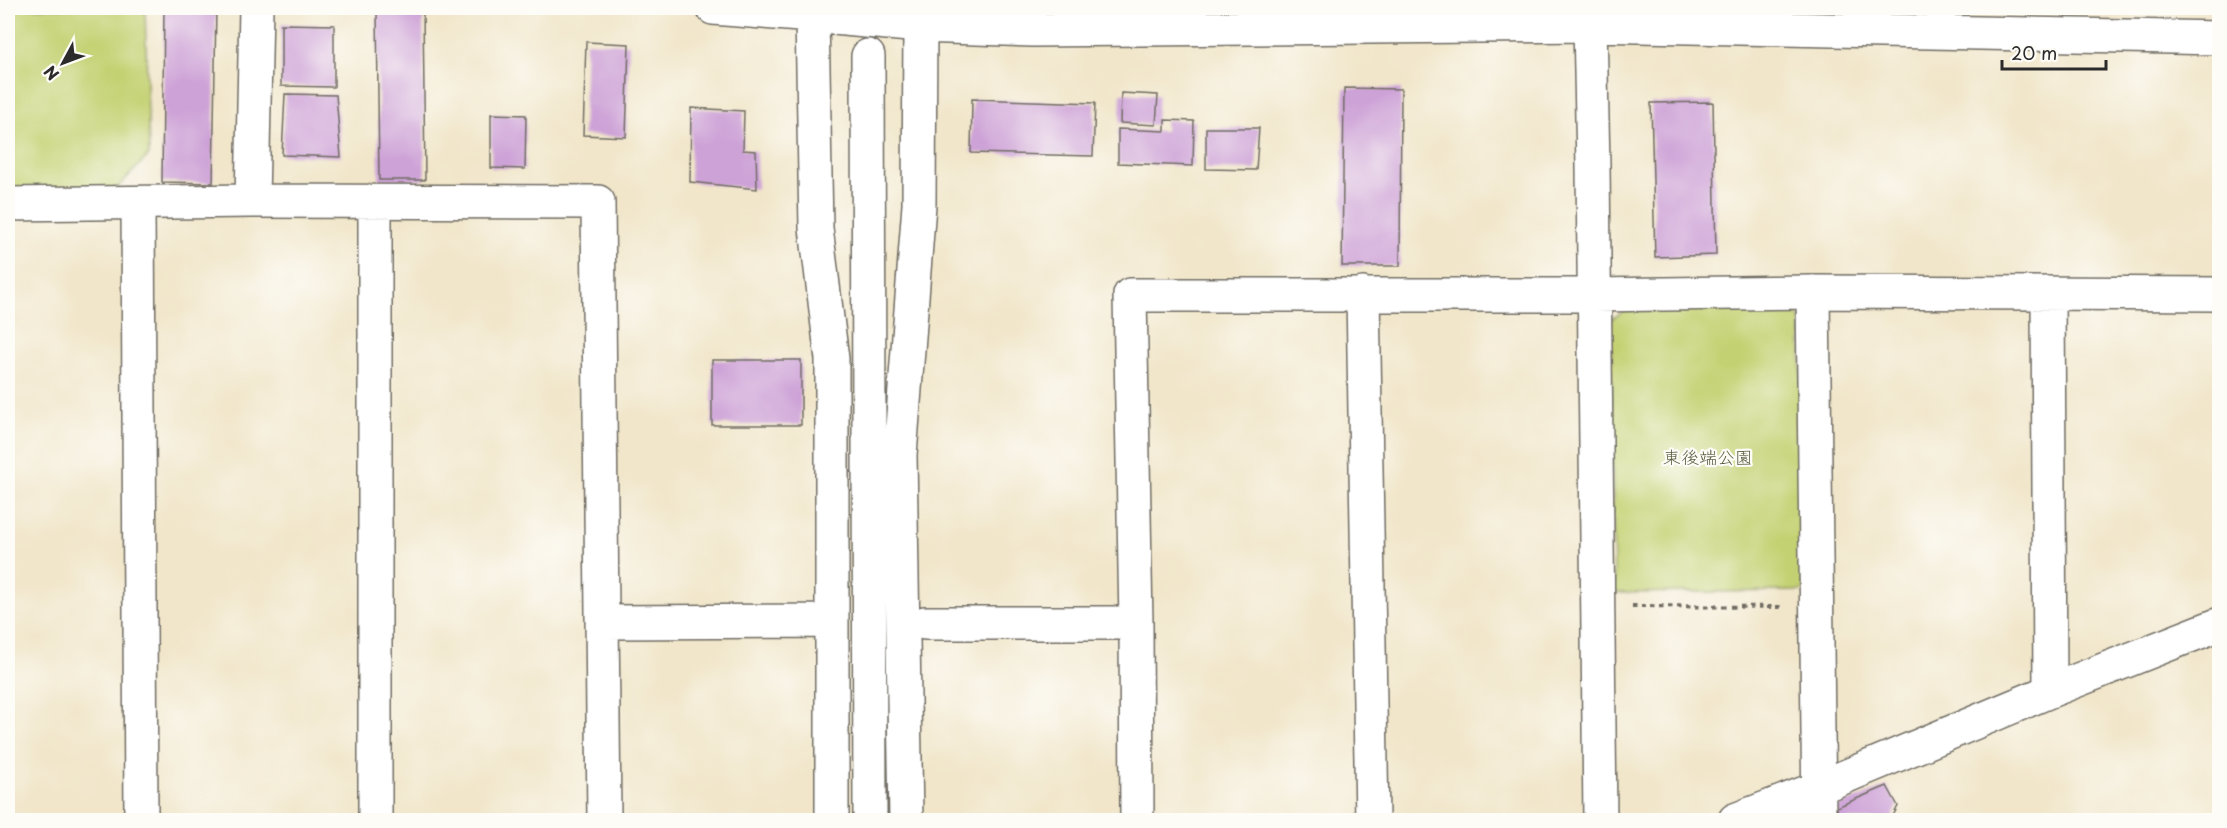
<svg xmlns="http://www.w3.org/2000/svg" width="2227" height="828" viewBox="0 0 2227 828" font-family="'Playpen Sans','Klee One',sans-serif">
  <rect width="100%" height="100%" fill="#fdfcf7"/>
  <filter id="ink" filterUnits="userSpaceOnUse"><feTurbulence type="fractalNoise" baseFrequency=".0167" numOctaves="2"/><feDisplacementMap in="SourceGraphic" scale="12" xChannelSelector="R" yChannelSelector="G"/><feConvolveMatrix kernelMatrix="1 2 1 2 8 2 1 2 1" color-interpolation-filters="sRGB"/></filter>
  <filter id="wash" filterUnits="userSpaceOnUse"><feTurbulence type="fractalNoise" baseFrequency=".008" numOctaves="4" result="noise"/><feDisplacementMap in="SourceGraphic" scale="24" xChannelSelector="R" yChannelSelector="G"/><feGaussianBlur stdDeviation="1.35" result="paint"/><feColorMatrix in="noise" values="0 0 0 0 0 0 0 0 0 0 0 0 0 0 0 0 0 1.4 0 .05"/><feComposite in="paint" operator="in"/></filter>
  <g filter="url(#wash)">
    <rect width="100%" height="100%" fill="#f1e6ca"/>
    <path fill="#c4d172" stroke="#787e4e" stroke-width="1.5" d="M 8,8 L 145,8 L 149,155 L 117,188 L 8,189 Z
      M 1793,306 L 1801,321 L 1803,591 L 1614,593 L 1611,319 L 1631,307 Z"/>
    <g id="blocks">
      <path fill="#cda2d7" d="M 164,8 L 216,8 L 213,183 L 162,182 Z
        M 377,9 L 423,9 L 425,180 L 379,180 Z
        M 281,24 L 334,25 L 334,87 L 281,86 Z
        M 586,42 L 629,44 L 626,137 L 583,135 Z
        M 1344,88 L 1401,89 L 1400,266 L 1342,266 Z
        M 1121,93 L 1158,95 L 1156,125 L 1120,123 Z
        M 285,94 L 336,95 L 341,157 L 282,155 Z
        M 972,99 L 1095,103 L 1093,156 L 971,153 Z
        M 1713,102 L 1716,255 L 1655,257 L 1651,103 Z
        M 691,108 L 744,111 L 743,150 L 756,151 L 757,189 L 690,182 Z
        M 491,114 L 526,115 L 525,169 L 491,168 Z
        M 1165,120 L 1194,121 L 1193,166 L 1118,163 L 1118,129 L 1165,131 Z
        M 1206,128 L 1259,128 L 1256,170 L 1206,169 Z
        M 712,360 L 801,360 L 801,425 L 712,425 Z
        M 1887,786 L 1898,806 L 1893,816 L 1895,820 L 1838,820 L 1837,807 Z"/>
    </g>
  </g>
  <g filter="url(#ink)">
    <use href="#blocks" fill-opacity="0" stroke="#706c63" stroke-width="1.5"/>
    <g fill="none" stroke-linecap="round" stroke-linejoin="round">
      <g stroke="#706c63" stroke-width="36">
        <path id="minor" d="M 713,8 L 812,16 L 816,228 L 832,359 L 832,820
          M 812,16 L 920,26 L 1033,30 L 1590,25 L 1593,166 L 1600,820
          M 1590,25 L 2220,38
          M 868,56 L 870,820
          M 252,201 L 256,8
          M 375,202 L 375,820
          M 8,204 L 252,201 L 598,202 L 604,820
          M 138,204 L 141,820
          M 1813,292 L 1819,820
          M 2048,293 L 2050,691
          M 1363,294 L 1372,820
          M 603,622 L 832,621
          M 925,623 L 1136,623
          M 906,820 L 900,455 L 919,205 L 920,26
          M 1137,820 L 1136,623 L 1130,295 L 1594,295 L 1813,292 L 2220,294
          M 1735,820 L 1818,788 L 2050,691 L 2220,624"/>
      </g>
      <path stroke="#706c63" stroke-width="4" stroke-dasharray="4.5 4.5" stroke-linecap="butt" d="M 1632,606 L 1784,607"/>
      <use href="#minor" stroke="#fff" stroke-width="33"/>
    </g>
  </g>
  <g text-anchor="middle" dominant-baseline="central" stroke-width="4.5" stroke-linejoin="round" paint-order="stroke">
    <g font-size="18" fill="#595d40" stroke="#fdfcf7">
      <text x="1708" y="456">東後端公園</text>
    </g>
  </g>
  <rect width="2227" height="828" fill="none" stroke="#fdfcf7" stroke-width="30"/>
  <g transform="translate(63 63) rotate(229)" stroke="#fdfcf7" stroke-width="4.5" paint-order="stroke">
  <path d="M0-4.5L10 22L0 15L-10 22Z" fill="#2b2b2b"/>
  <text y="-9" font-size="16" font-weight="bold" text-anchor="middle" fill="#2b2b2b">N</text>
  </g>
  <path d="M2002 60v9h104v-9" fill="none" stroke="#2b2b2b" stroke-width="3"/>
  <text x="2011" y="60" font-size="18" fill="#2b2b2b" stroke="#fdfcf7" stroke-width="4.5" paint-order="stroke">20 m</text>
</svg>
